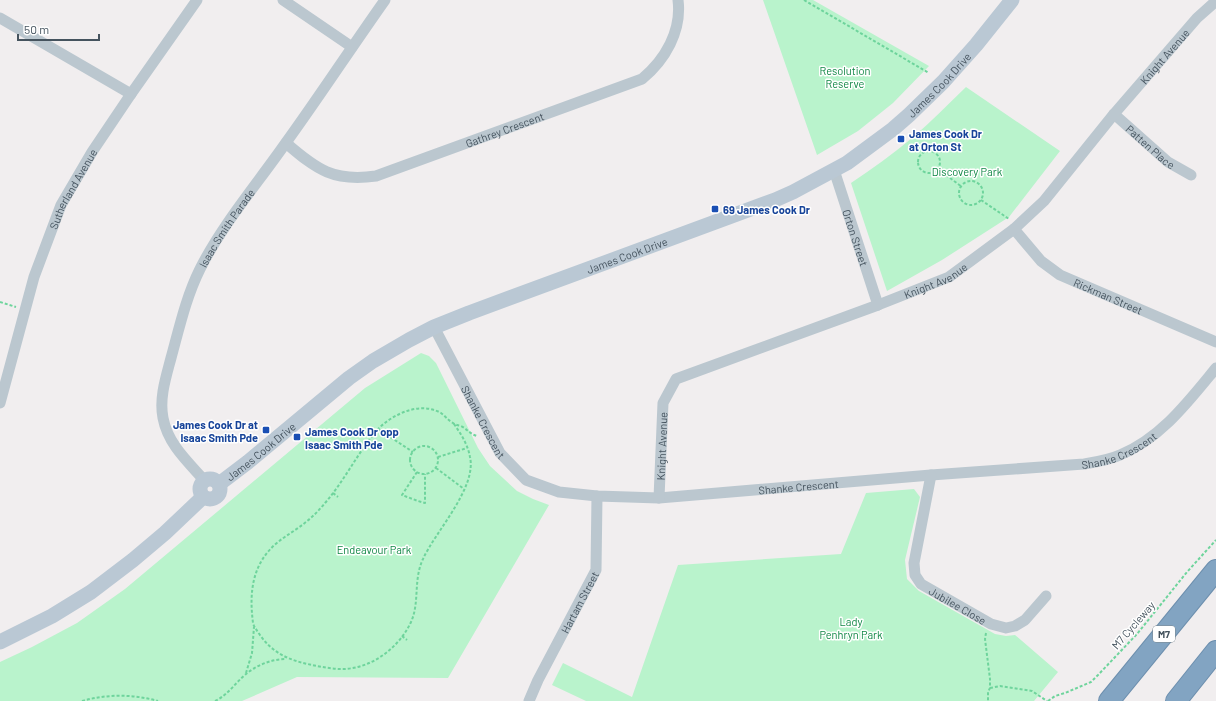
<svg xmlns="http://www.w3.org/2000/svg" width="1216" height="701" viewBox="0 0 1216 701" font-family="Barlow,sans-serif">
  <rect width="100%" height="100%" fill="#f1eeef"/>
  <path fill="#b9f3cc" d="M 763,0 L 813,0 L 929,66 L 893,103 L 858,131 L 817,155 Z
    M 966,87 L 1060,151 L 1009,217 L 942,260 L 887,291 L 851,183 C 872,169 893,154 912,138 C 931,122 948,104 966,87 Z
    M 421,353 L 429,356 L 436,363 L 478,448 L 490,466 L 517,491 L 533,499 L 549,505 L 448,678 L 297,677 L 242,701 L 0,701 L 0,662 L 32,647 L 77,623 L 125,589 L 365,388 Z
    M 914,489 L 920,497 L 905,560 L 907,579 L 919,591 L 995,634 L 1006,636 L 1015,635 L 1058,672 L 1034,701 L 586,701 L 552,685 L 563,663 L 632,697 L 678,565 L 841,554 L 866,493 Z"/>
  <g fill="none" stroke-linecap="round" stroke-linejoin="round">
    <g stroke="#6d8fae" stroke-width="22">
      <path id="highway" d="M 1109,701 L 1216,570
        M 1176,701 L 1216,651"/>
    </g>
    <path stroke="#6ed49c" stroke-width="2" stroke-dasharray="3 2" stroke-linecap="butt" d="M 804,0 L 929,73
      M918 162a11 11 0 1 1 22 0a11 11 0 1 1-22 0Z
      M 938,169 L 962,187
      M959 193a12 12 0 1 1 24 0a12 12 0 1 1-24 0Z
      M 981,200 L 1009,219
      M 0,302 L 16,307
      M 454,424 C 461,434 468,445 470,457 C 477,488 435,532 423,559 C 413,580 420,602 411,622 C 399,648 371,669 342,669 C 332,669 322,667 312,665 C 298,662 284,658 273,649 C 265,643 259,634 254,626 L 253,623 C 249,592 252,563 278,542 C 284,537 291,533 298,528 C 308,521 317,513 325,503 C 345,480 358,452 378,429 C 393,414 420,401 441,413 C 445,416 448,420 453,423 C 455,425 458,425 461,426 C 467,429 470,434 477,436
      M 378,429 L 413,452
      M410 460a14 14 0 1 1 28 0a14 14 0 1 1-28 0Z
      M 438,457 L 467,448
      M 436,468 L 464,489
      M 417,472 L 402,495 L 418,501 L 425,503 L 425,474
      M 333,493 L 338,497
      M 986,633 L 985,639 L 990,679 L 990,688 L 988,692 L 988,701
      M 402,636 L 407,640
      M 246,673 L 252,653 L 254,627
      M 990,688 L 1000,686 L 1032,691 L 1047,701
      M 82,701 C 107,694 133,694 158,701
      M 215,701 C 228,695 235,683 246,674 C 257,665 272,659 286,659
      M 1048,701 L 1055,696 L 1065,693 L 1091,682 L 1098,675 L 1137,634 L 1187,572 L 1216,540"/>
    <g stroke="#bbc7cf" stroke-width="11">
      <path d="M 283,0 L 352,47"/>
      <path d="M 0,18 L 131,94"/>
      <path id="s1" d="M 1114,114 L 1168,162 L 1191,175"/>
      <path id="s2" d="M 286,143 C 317,170 334,182 376,176 L 642,79 C 665,60 682,31 678,0"/>
      <path id="s3" d="M 834,170 L 878,305"/>
      <path id="s4" d="M 1014,229 L 1041,261 L 1060,275 L 1216,342"/>
      <path id="s5" d="M 434,327 L 500,453 L 526,480 L 559,492 L 597,496 L 659,498 L 931,475 L 1084,464 C 1096,462 1109,460 1120,455 C 1161,438 1188,402 1216,368"/>
      <path id="s6" d="M 0,403 L 34,277 L 61,205 L 92,152 L 131,94 L 197,0"/>
      <path id="s7" d="M 931,475 L 914,563 L 915,575 L 921,584 L 991,624 L 1006,628 L 1015,626 L 1025,620 L 1046,596"/>
      <path id="s8" d="M 204,480 C 187,461 168,444 163,418 C 159,398 166,377 171,358 C 179,329 186,297 200,269 C 222,225 257,184 285,144 C 319,97 351,48 385,0"/>
      <path id="s9" d="M 659,498 L 663,403 L 676,379 L 878,305 L 949,277 L 1014,229 L 1044,201 L 1114,114 L 1197,18 L 1216,1"/>
      <path id="s10" d="M 529,701 L 538,680 L 596,570 L 597,496"/>
    </g>
    <g stroke="#bac8d4" stroke-width="15">
      <circle cx="210" cy="489" r="10"/>
      <path id="s11" d="M 219,484 L 248,462 L 349,378 L 373,361 L 409,340 L 434,327 L 469,313 L 775,200 L 793,192 L 847,163 L 893,129 L 909,115 L 943,82 L 976,45 L 1012,0"/>
      <path d="M 0,642 L 52,616 L 91,592 L 133,560 L 165,533 L 203,497"/>
    </g>
    <use href="#highway" stroke="#82a4c2" stroke-width="20"/>
  </g>
  <g fill="#1a4fb4" stroke="#fff" stroke-width="1.5">
    <rect x="897" y="135" width="8" height="8" rx="2"/>
    <rect x="711" y="205" width="8" height="8" rx="2"/>
    <rect x="262" y="426" width="8" height="8" rx="2"/>
    <rect x="293" y="433" width="8" height="8" rx="2"/>
  </g>
  <g text-anchor="middle" dominant-baseline="central" stroke-width="3" stroke-linejoin="round" paint-order="stroke">
    <rect fill="#fff" stroke="#7d878e" stroke-width="1" x="1153" y="626" width="22" height="16" rx="3"/>
    <g font-size="10" font-weight="bold" fill="#45535e">
      <text x="1164" y="634">M7</text>
    </g>
    <g font-size="11" fill="#45535e" stroke="#fff">
      <text stroke="none"><textPath href="#s9" startOffset="724">Knight Avenue</textPath></text>
      <text stroke="none"><textPath href="#s11" startOffset="833">James Cook Drive</textPath></text>
      <text stroke="none"><textPath href="#s2" startOffset="237">Gathrey Crescent</textPath></text>
      <text stroke="none"><textPath href="#s1" startOffset="49">Patten Place</textPath></text>
      <text stroke="none"><textPath href="#s6" startOffset="227">Sutherland Avenue</textPath></text>
      <text stroke="none"><textPath href="#s8" startOffset="279">Isaac Smith Parade</textPath></text>
      <text stroke="none"><textPath href="#s3" startOffset="71">Orton Street</textPath></text>
      <text stroke="none"><textPath href="#s11" startOffset="473">James Cook Drive</textPath></text>
      <text stroke="none"><textPath href="#s9" startOffset="400">Knight Avenue</textPath></text>
      <text stroke="none"><textPath href="#s4" startOffset="118">Rickman Street</textPath></text>
      <text stroke="none"><textPath href="#s5" startOffset="107">Shanke Crescent</textPath></text>
      <text stroke="none"><textPath href="#s9" startOffset="52">Knight Avenue</textPath></text>
      <text stroke="none"><textPath href="#s5" startOffset="779">Shanke Crescent</textPath></text>
      <text stroke="none"><textPath href="#s11" startOffset="53">James Cook Drive</textPath></text>
      <text stroke="none"><textPath href="#s5" startOffset="455">Shanke Crescent</textPath></text>
      <text stroke="none"><textPath href="#s10" startOffset="111">Hartam Street</textPath></text>
      <text stroke="none"><textPath href="#s7" startOffset="155">Jubilee Close</textPath></text>
      <text transform="translate(1133 625) rotate(-49)">M7 Cycleway</text>
    </g>
    <g font-size="11" fill="#0f8644" stroke="#fff">
      <text x="845" y="70">Resolution<tspan x="845" dy="13">Reserve</tspan></text>
      <text x="967" y="171">Discovery Park</text>
      <text x="374" y="549">Endeavour Park</text>
      <text x="851" y="621">Lady<tspan x="851" dy="13">Penhryn Park</tspan></text>
    </g>
    <g font-size="11" font-weight="bold" fill="#164399" stroke="#fff" text-anchor="start">
      <text x="909" y="133">James Cook Dr<tspan x="909" dy="13">at Orton St</tspan></text>
      <text x="723" y="209">69 James Cook Dr</text>
      <text x="258" y="424" text-anchor="end">James Cook Dr at<tspan x="258" dy="13">Isaac Smith Pde</tspan></text>
      <text x="305" y="431">James Cook Dr opp<tspan x="305" dy="13">Isaac Smith Pde</tspan></text>
    </g>
  </g>
  <path d="M18 34v6h81v-6" fill="none" stroke="#45535e" stroke-width="2"/>
  <text x="24" y="34" font-size="12" fill="#45535e" stroke="#ffffff" stroke-width="3" paint-order="stroke">50 m</text>
</svg>
